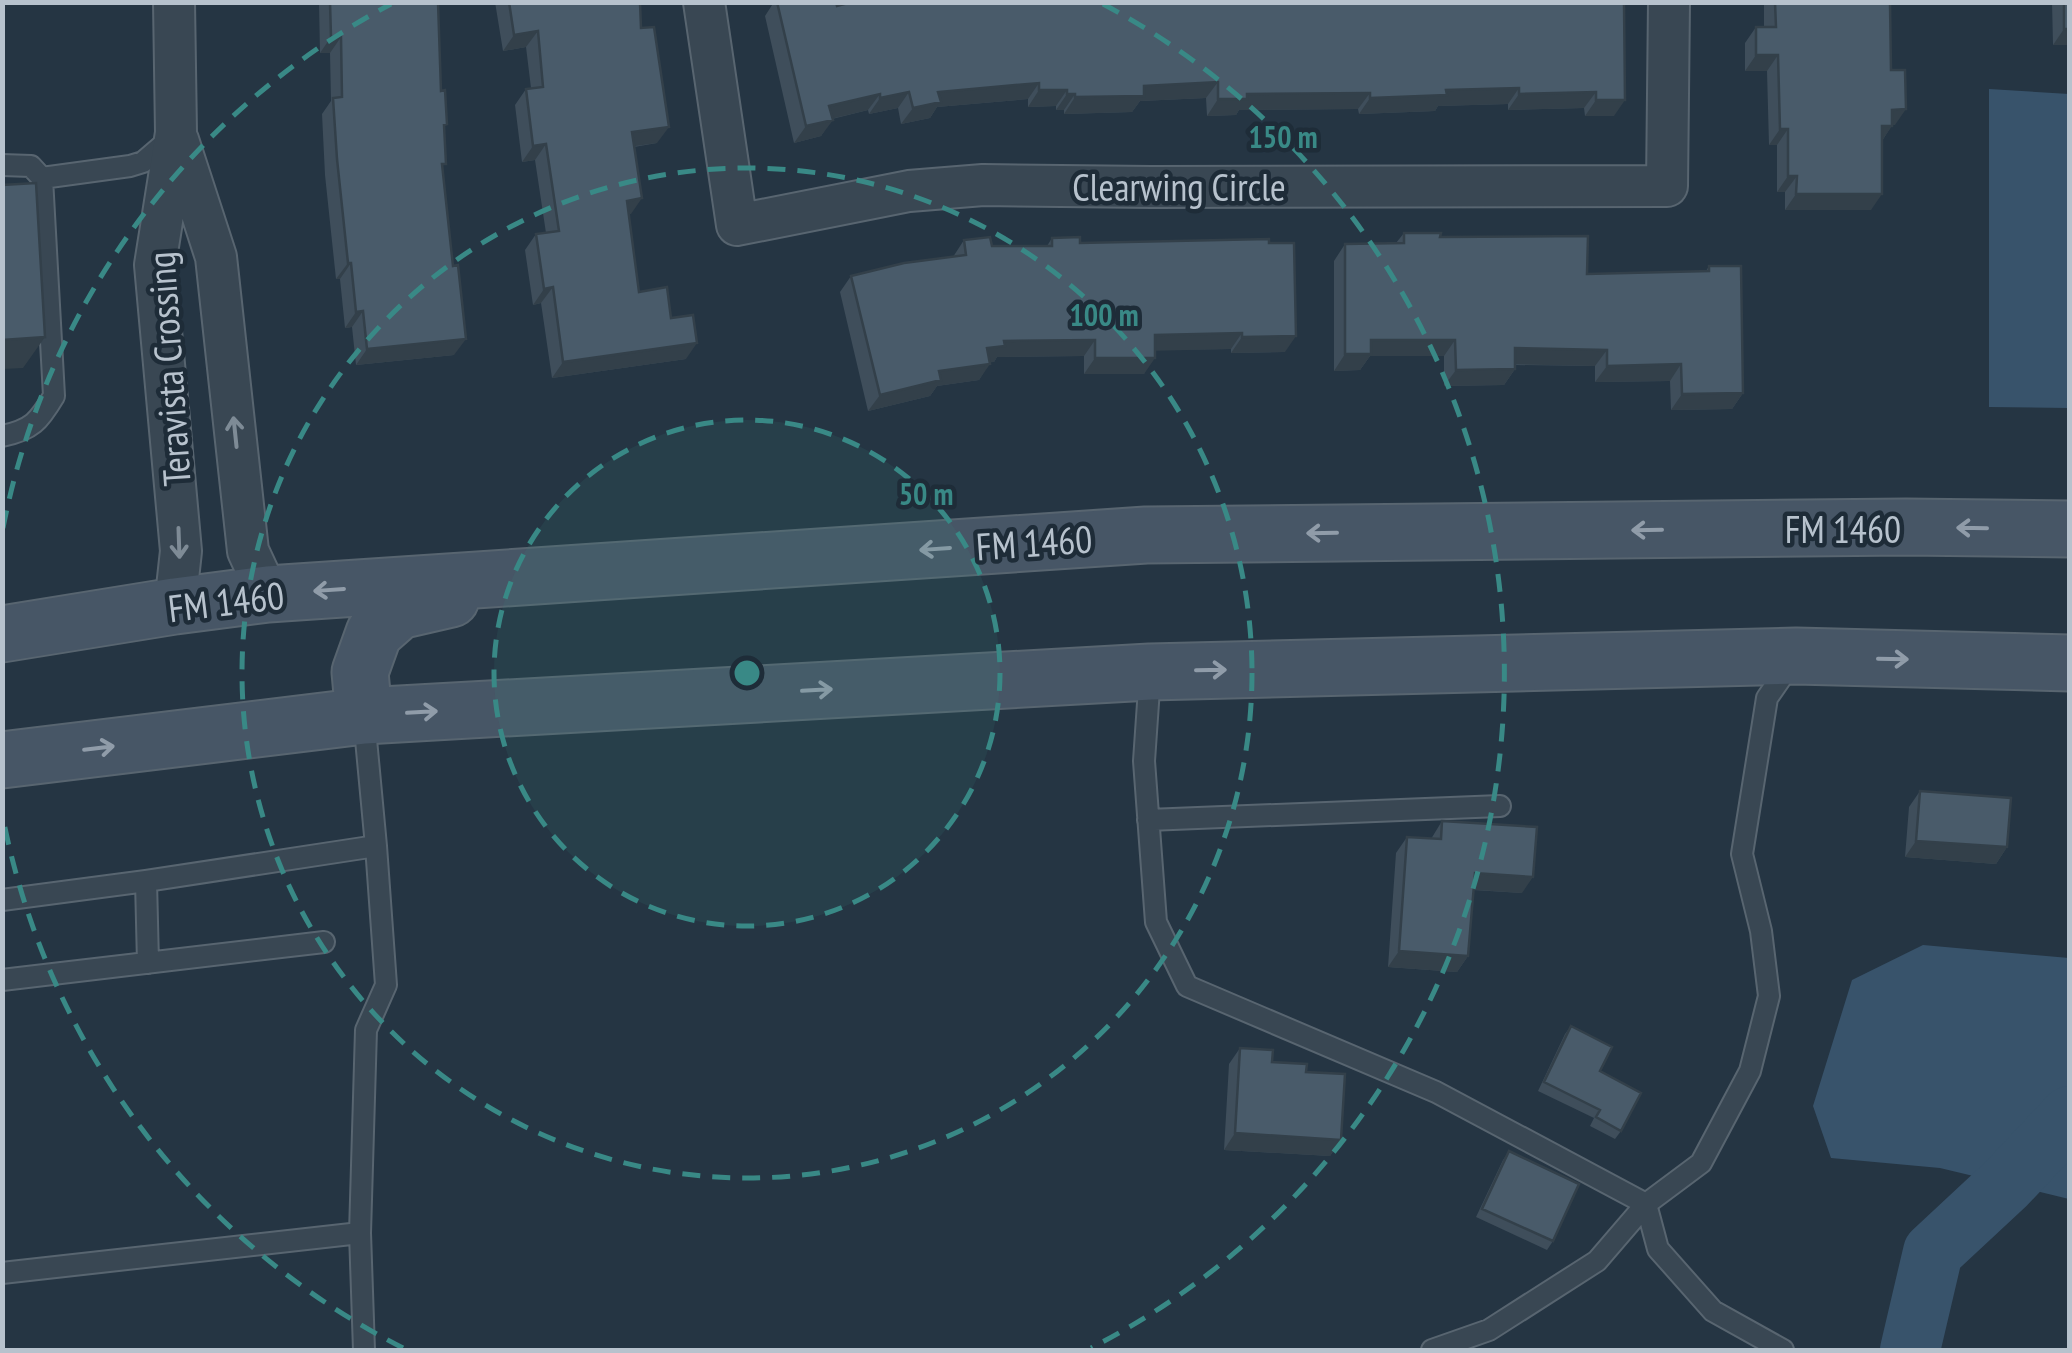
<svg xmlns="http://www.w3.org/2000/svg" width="2072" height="1353" viewBox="0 0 2072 1353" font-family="'PT Sans Narrow',sans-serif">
  <rect width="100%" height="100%" fill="#253543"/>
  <path fill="#38536b" d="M 1989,89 L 2069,94 L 2069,408 L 1989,407 Z
    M 1923,945 L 2069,958 L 2069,1199 L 1940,1168 L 1831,1158 L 1813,1106 L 1852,980 Z"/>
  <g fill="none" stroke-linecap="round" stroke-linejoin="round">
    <path stroke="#38536b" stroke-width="60" d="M 1910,1350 L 1933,1252 L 2006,1184 L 2070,1116"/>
    <g stroke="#586570" stroke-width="24">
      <path id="lane" d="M 2,165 L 31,166 L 42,178 L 130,166 L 143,162 L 171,138
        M 2,436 C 32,430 39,421 54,396 L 42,178
        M 1150,674 L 1144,761 L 1156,922 L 1187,986 L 1436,1092 L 1646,1204 L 1658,1249 L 1713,1311 L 1783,1350
        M 1148,820 L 1500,806
        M 146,881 L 148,963
        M 2,900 L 146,881 L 376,846 L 364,718
        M 2,980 L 324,942
        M 2,1273 L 360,1233
        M 364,1350 L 360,1233 L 366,1030 L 386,985 L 376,846
        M 1432,1350 L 1489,1330 L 1597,1261 L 1646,1204 L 1701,1163 L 1750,1071 L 1769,996 L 1761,931 L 1742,854 L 1767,698 L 1792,662"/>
    </g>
    <g stroke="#586570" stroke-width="44">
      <path id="street" d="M 174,2 L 176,133 L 155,265 L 181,551 L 175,606
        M 704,2 L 737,225 L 909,191 L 983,185 L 1151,187 L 1667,186 L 1669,2
        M 178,140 L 216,257 L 248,551 L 268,594"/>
    </g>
    <g stroke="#586570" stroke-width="59">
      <path id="secondary" d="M 2,634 L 175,606 L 268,594 L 1146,535 L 1906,527 L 2070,529
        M 364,716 L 360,672 L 374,633 L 399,611 L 451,599
        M 2,760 L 364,716 L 1150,672 L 1796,656 L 2070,663"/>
    </g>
    <use href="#lane" stroke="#394753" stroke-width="20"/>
    <use href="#street" stroke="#394753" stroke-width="40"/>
    <use href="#secondary" stroke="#475666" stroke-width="55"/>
  </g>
  <path fill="#3f4e5b" d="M 319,2 L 438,2 L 441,91 L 444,128 L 443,169 L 454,355 L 356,365 L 352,327 L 345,328 L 340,279 L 336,279 L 325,175 L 322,114 L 331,101 L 330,53 L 320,53 Z
    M 495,2 L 640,2 L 641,28 L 657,143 L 634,147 L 631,214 L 629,214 L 639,292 L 671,318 L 686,359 L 552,378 L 541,303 L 533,305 L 525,250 L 536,234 L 546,233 L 535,160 L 522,162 L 515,105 L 526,89 L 531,88 L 526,47 L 503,51 Z
    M 774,2 L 836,2 L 837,6 L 1624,2 L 1614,116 L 1585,116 L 1584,108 L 1508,110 L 1508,104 L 1438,106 L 1435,111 L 1359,114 L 1358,109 L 1239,110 L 1236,115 L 1207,116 L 1206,98 L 1140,101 L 1132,112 L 1064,114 L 1064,110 L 1056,110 L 1056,106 L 1028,107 L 1028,99 L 937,107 L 930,118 L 901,124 L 898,108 L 869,114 L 868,110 L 832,119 L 821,136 L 794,143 L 765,16 Z
    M 1764,2 L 1890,2 L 1891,70 L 1895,125 L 1892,125 L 1882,141 L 1871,210 L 1785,210 L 1785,192 L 1777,192 L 1777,145 L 1769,145 L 1767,71 L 1745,71 L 1745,43 L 1756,27 L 1764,27 Z
    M 2052,2 L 2070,2 L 2070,45 L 2053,45 Z
    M 1404,233 L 1440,237 L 1587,274 L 1706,271 L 1709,266 L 1743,393 L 1732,409 L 1671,410 L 1670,381 L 1595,382 L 1595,366 L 1515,365 L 1515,369 L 1504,385 L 1444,386 L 1444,356 L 1370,356 L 1360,370 L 1334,371 L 1334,261 L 1345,244 L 1396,243 Z
    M 1052,238 L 1080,243 L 1285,352 L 1231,353 L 1231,349 L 1155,350 L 1144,374 L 1084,374 L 1084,356 L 997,357 L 994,362 L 990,362 L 979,380 L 937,386 L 930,396 L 868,411 L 840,292 L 851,276 L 953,257 L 964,240 L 992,246 L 1047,246 Z
    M 1920,791 L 2007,847 L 1996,864 L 1905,857 L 1909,807 Z
    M 1442,821 L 1522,893 L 1473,890 L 1468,956 L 1457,972 L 1388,967 L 1396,853 L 1407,837 L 1431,839 Z
    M 1571,1026 L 1600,1071 L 1621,1131 L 1615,1139 L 1590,1126 L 1594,1118 L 1538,1091 L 1565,1034 Z
    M 1240,1048 L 1272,1062 L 1306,1072 L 1341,1140 L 1330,1156 L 1224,1150 L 1229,1064 Z
    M 1509,1151 L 1553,1241 L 1547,1250 L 1476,1217 L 1503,1160 Z"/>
  <path fill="#33404a" d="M 2064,29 L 2070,29 L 2070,45 L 2053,45 Z
    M 538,31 L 526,47 L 503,51 L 514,35 Z
    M 331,37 L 341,37 L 330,53 L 320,53 Z
    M 1756,55 L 1778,55 L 1767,71 L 1745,71 Z
    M 1218,82 L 1206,98 L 1140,101 L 1132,112 L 1064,114 L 1075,97 L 1144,86 Z
    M 1039,83 L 1028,99 L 937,107 L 930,118 L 901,124 L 913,108 L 938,92 Z
    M 1519,88 L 1508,104 L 1438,106 L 1435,111 L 1359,114 L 1370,98 L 1446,90 Z
    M 1039,90 L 1067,90 L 1056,106 L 1028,107 Z
    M 909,92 L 898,108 L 869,114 L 880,98 Z
    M 1596,92 L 1584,108 L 1508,110 L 1519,94 Z
    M 1370,93 L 1358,109 L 1239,110 L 1236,115 L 1207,116 L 1218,99 L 1247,94 Z
    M 880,94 L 868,110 L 818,122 L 829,106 Z
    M 1067,94 L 1075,94 L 1064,110 L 1056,110 Z
    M 1596,100 L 1625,100 L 1614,116 L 1585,116 Z
    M 1906,109 L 1895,125 L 1881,126 L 1892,110 Z
    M 833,120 L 821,136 L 794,143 L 806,126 Z
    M 1882,126 L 1892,126 L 1881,142 Z
    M 669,127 L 657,143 L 621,148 L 632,132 Z
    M 1780,129 L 1788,129 L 1777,145 L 1769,145 Z
    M 546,144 L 535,160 L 522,162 L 533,146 Z
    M 1788,176 L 1797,176 L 1785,192 L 1777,192 Z
    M 1796,194 L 1882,194 L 1871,210 L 1785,210 Z
    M 642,198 L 631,214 L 615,217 L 627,201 Z
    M 348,263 L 351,263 L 340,279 L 336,279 Z
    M 553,287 L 541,303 L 533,305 L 544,289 Z
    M 363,311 L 352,327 L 345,328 L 356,312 Z
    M 1242,333 L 1231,349 L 1144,351 L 1155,335 Z
    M 1296,336 L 1285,352 L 1231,353 L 1242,337 Z
    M 45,337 L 23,368 L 2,369 L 2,340 Z
    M 466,339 L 454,355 L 356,365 L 367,349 Z
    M 1095,340 L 1084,356 L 997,357 L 994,362 L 976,364 L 987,348 L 1004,341 Z
    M 1371,340 L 1455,340 L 1444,356 L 1370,356 L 1360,370 L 1334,371 L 1345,354 Z
    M 697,343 L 686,359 L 552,378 L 563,362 Z
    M 1515,348 L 1607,350 L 1595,366 L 1504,364 Z
    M 1095,358 L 1155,358 L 1144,374 L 1084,374 Z
    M 990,364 L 979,380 L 937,386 L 930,396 L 868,411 L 880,395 L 939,371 Z
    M 1681,364 L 1670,381 L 1595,382 L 1607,366 Z
    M 1515,369 L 1504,385 L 1444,386 L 1456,370 Z
    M 1743,393 L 1732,409 L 1671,410 L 1682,394 Z
    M 1916,841 L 2007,847 L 1996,864 L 1905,857 Z
    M 1475,873 L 1533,877 L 1522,893 L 1463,889 Z
    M 1399,951 L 1468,956 L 1457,972 L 1388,967 Z
    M 1235,1133 L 1341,1140 L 1330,1156 L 1224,1150 Z"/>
  <path fill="#495b6a" stroke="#33404a" stroke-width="2.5" d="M 330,2 L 438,2 L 441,91 L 445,90 L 447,124 L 444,125 L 446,164 L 442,164 L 453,266 L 458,265 L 466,339 L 367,349 L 363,311 L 356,312 L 351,263 L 348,263 L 337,159 L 333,98 L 342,97 L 341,37 L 331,37 Z
    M 509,2 L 640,2 L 641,28 L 654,27 L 669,127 L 632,132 L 642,198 L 627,201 L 639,292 L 667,287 L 671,318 L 693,315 L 697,343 L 563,362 L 553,287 L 544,289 L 536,234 L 559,231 L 546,144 L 533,146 L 526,89 L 543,87 L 538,31 L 514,35 Z
    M 777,2 L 836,2 L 837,6 L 852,2 L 1624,2 L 1625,100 L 1596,100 L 1596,92 L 1519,94 L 1519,88 L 1446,90 L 1447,95 L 1370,98 L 1370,93 L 1247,94 L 1247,99 L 1218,99 L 1218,82 L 1144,86 L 1144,96 L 1075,97 L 1075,94 L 1067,94 L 1067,90 L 1039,90 L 1039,83 L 938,92 L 941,102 L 913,108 L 909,92 L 880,98 L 880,94 L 829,106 L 833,120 L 806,126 Z
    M 1775,2 L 1890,2 L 1891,70 L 1905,70 L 1906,109 L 1892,110 L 1892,126 L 1882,126 L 1882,194 L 1796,194 L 1797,176 L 1788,176 L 1788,129 L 1780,129 L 1778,55 L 1756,55 L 1756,27 L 1776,27 Z
    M 2064,2 L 2070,2 L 2070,29 L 2064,29 Z
    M 36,183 L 45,337 L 2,340 L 2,185 Z
    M 1404,233 L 1441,233 L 1440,237 L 1588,236 L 1587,274 L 1709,271 L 1709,266 L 1741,266 L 1743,393 L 1682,394 L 1681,364 L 1607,366 L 1607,350 L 1515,348 L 1515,369 L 1456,370 L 1455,340 L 1371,340 L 1371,354 L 1345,354 L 1345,244 L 1404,243 Z
    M 990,237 L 992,246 L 1052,246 L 1052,238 L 1080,237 L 1080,243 L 1269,239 L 1269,243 L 1294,243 L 1296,336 L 1242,337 L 1242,333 L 1155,335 L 1155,358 L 1095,358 L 1095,340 L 1004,341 L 1005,346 L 987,348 L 990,364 L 939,371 L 941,380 L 880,395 L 851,276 L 904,263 L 966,255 L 964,240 Z
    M 1920,791 L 2011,798 L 2007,847 L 1916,841 Z
    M 1442,821 L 1537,827 L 1533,877 L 1475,873 L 1468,956 L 1399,951 L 1407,837 L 1441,839 Z
    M 1571,1026 L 1612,1047 L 1600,1071 L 1641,1093 L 1621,1131 L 1596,1117 L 1600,1110 L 1544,1082 Z
    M 1240,1048 L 1273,1050 L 1272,1062 L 1307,1064 L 1306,1072 L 1345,1074 L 1341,1140 L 1235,1133 Z
    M 1509,1151 L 1579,1184 L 1553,1241 L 1482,1209 Z"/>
  <defs><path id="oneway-shaft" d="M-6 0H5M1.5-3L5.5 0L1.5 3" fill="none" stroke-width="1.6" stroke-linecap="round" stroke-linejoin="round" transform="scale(2.5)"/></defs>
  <g stroke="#7e8b96">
    <use href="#oneway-shaft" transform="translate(235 432) rotate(-96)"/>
    <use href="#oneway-shaft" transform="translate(179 543) rotate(88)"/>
  </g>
  <g stroke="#909ca9">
    <use href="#oneway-shaft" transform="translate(1972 528) rotate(-179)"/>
    <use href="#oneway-shaft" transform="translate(1647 530) rotate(179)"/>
    <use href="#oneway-shaft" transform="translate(1322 533) rotate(179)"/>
    <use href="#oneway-shaft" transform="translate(935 549) rotate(176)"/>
    <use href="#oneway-shaft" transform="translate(329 590) rotate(176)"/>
    <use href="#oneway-shaft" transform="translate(1893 659) rotate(1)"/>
    <use href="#oneway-shaft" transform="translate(1211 670) rotate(-1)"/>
    <use href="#oneway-shaft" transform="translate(817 690) rotate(-3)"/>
    <use href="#oneway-shaft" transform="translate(422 712) rotate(-3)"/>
    <use href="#oneway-shaft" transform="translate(99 748) rotate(-7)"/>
  </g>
  <circle cx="747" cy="673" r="253" fill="#398986" fill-opacity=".12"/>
  <g fill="none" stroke="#398986" stroke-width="5" stroke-dasharray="18 12">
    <circle cx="747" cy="673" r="253"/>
    <circle cx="747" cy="673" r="505"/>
    <path d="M403 1348A758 758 0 0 1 3 818M3 528A758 758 0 0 1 391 4M1103 4A758 758 0 0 1 1091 1348"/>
  </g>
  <g text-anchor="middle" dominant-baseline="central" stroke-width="9" stroke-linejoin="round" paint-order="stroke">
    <g font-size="38" fill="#b7c2cd" stroke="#1e2c38">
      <text x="1179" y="186">Clearwing Circle</text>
      <text transform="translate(168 369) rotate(-94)">Teravista Crossing</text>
      <text x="1843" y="528">FM 1460</text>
      <text transform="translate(1034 542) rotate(-4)">FM 1460</text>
      <text transform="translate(226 601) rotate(-7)">FM 1460</text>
    </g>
  </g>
  <circle cx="747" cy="673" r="15" fill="#398986" stroke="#1e2c38" stroke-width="5"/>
  <g font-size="30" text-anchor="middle" font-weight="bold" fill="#398986" stroke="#1e2c38" stroke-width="9" stroke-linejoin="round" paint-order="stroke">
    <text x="1283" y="148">150 m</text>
    <text x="1104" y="326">100 m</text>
    <text x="926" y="505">50 m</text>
  </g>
  <rect width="2072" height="1353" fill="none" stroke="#b7c2cd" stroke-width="10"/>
</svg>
